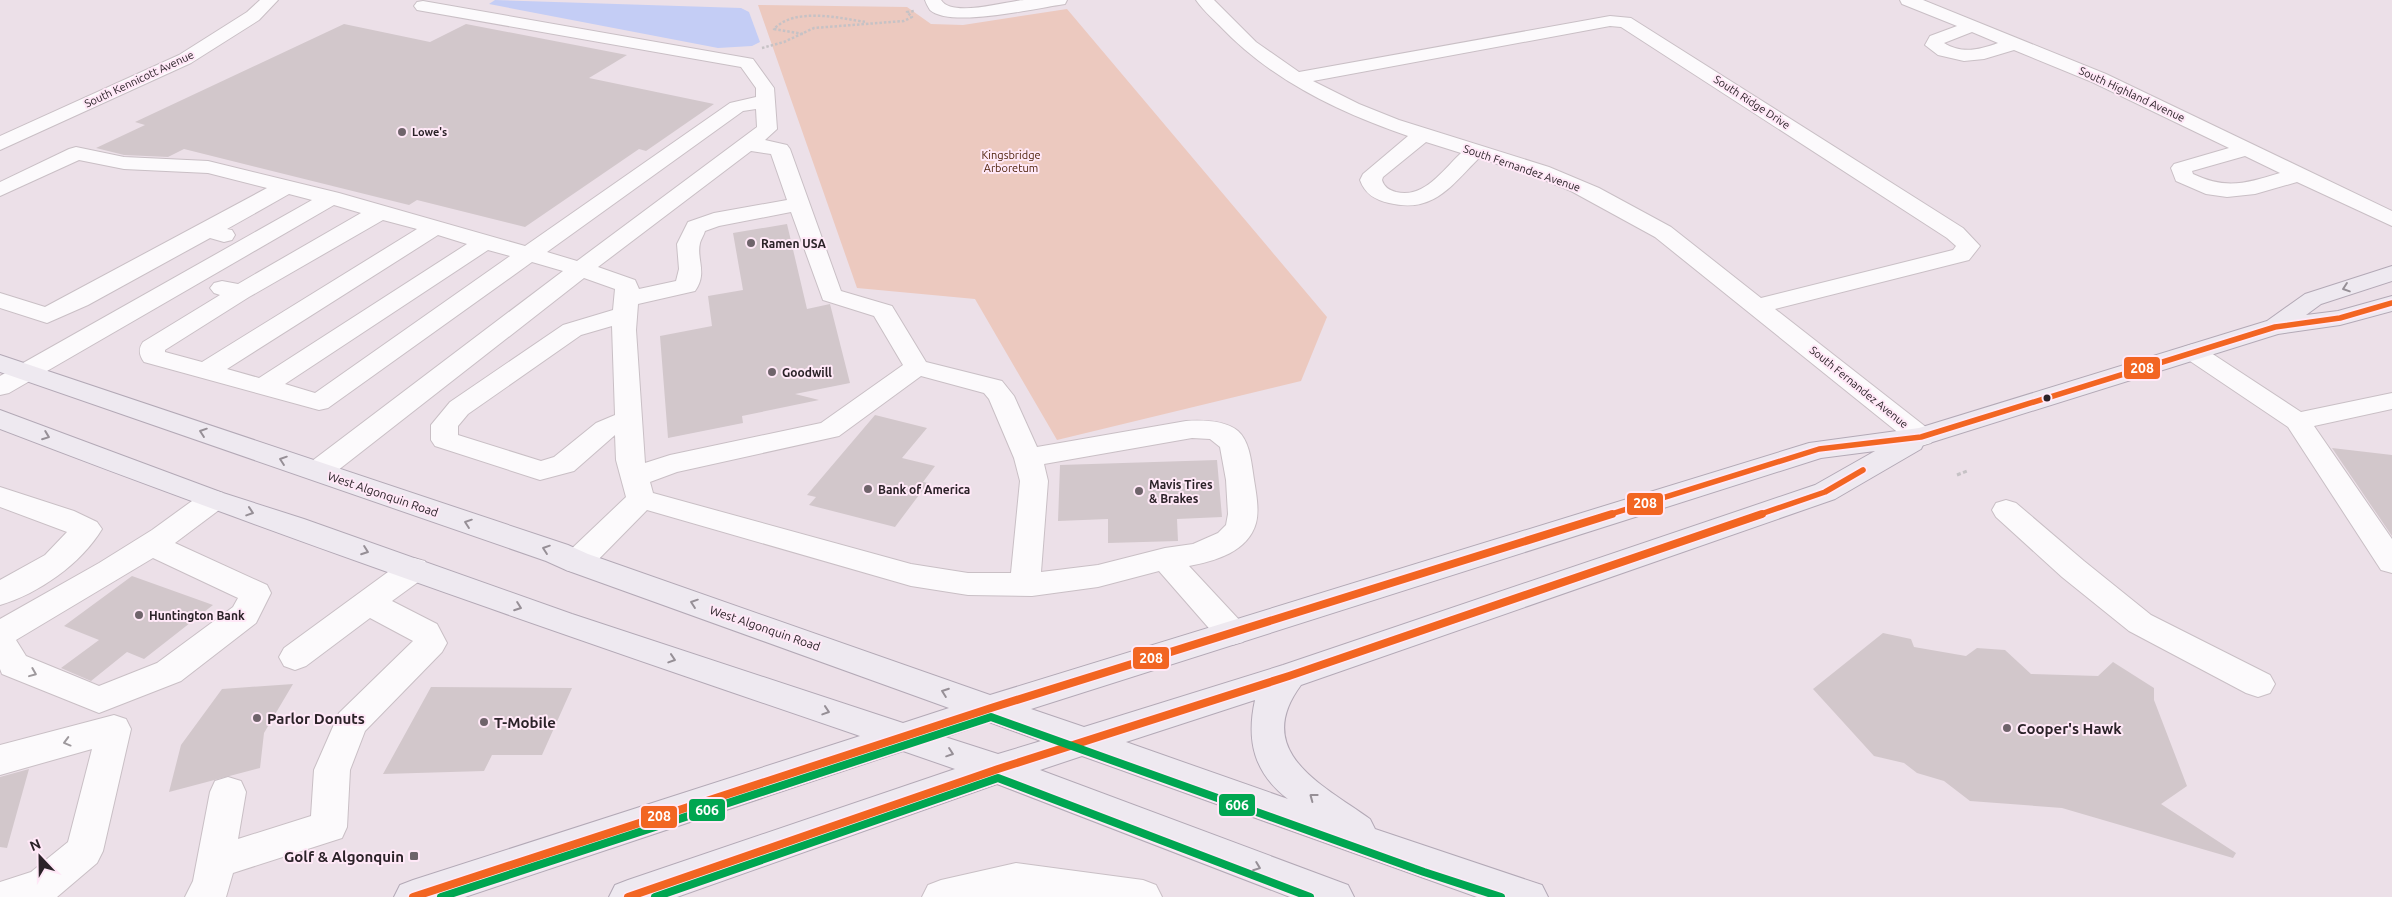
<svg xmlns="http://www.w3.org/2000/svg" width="2392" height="897" viewBox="0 0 2392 897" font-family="Ubuntu,sans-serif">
  <rect width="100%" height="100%" fill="#ece0e8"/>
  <path fill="#ecc9bf" d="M 758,5 L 907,7 L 931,24 L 963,25 L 1067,9 L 1327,317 L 1301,381 L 1057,440 L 975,299 L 857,288 Z"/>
  <path fill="#c4cdf5" d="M 495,0 L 741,8 L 749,12 L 760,42 L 752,46 L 718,48 L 489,4 Z"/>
  <path fill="#d2c7cb" d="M 344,24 L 430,42 L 466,24 L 627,55 L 589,78 L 714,104 L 646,151 L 639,149 L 525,227 L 417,200 L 409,205 L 184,149 L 168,157 L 124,155 L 96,148 L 145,125 L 135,122 Z
    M 787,224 L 807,309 L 830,304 L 850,383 L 795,394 L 819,400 L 742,416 L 743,423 L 668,438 L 660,336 L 712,326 L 708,296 L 743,290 L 733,233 Z
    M 875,415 L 927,428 L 902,458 L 935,466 L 923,482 L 928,483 L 895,527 L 809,505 L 816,497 L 807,495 Z
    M 2332,448 L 2392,455 L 2392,536 Z
    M 1217,460 L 1222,517 L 1177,519 L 1178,541 L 1108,543 L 1108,519 L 1058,521 L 1060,465 Z
    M 132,576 L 213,605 L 144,659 L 127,652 L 91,681 L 61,668 L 99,640 L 64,626 Z
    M 1883,633 L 1911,639 L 1914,647 L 1966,656 L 1977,648 L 2005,650 L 2031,674 L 2098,676 L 2113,662 L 2154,688 L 2154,700 L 2187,786 L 2161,804 L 2236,853 L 2233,858 L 2062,808 L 1970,801 L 1944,781 L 1917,773 L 1904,763 L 1874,756 L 1813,689 Z
    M 293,684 L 264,733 L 260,768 L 169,792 L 181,745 L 222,689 Z
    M 431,687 L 572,688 L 542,755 L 492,755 L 484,771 L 383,774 Z
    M 29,769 L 7,848 L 0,847 L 0,777 Z"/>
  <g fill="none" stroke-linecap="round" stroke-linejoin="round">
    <g stroke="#c9bfc5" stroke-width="2">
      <path id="minor" d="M 260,0 L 278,0 L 259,20 L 191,63 L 0,150 L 0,136 L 179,55 L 247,12 Z
        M 925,0 L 941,0 C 952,18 1006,1 1024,0 C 1038,0 1053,0 1067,0 L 1065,4 L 1059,5 C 1032,9 950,28 930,10 C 928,7 926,3 925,0 Z
        M 1196,0 L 1214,0 L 1256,42 L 1299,72 L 1610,16 L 1631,18 L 1963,228 L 1980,246 L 1969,260 L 1775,309 L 1931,431 L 1935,437 L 1931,443 L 1921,446 L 1911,443 L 1655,237 L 1571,191 L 1534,176 L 1479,158 C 1451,186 1433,214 1389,203 C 1375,200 1365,194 1360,180 L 1363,174 L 1408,136 C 1338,112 1271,80 1219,25 C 1211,17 1202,9 1196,0 ZM 1610,26 L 1621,27 L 1947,238 L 1956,246 L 1953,250 L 1761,298 L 1671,227 L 1599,188 L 1549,167 L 1399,120 L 1359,104 L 1313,81 ZM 1426,142 L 1461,153 C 1443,170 1424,199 1396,192 C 1389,190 1384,187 1382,180 L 1383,177 Z
        M 1900,0 L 1923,0 L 2106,74 L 2392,211 L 2392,226 L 2297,182 L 2255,194 L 2227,197 L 2206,194 L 2176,181 L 2171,168 L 2174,164 L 2229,148 L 2092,82 L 2014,50 L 1984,59 L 1964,61 L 1938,55 L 1925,45 L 1930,36 L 1957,26 L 1902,4 ZM 1972,32 L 1998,43 C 1979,50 1962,54 1944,43 ZM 2245,156 L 2280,173 C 2247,183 2226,190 2193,174 L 2192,171 Z
        M 423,1 L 753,59 L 774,88 L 777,129 L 765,140 L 787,145 L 790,149 L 841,291 L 892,306 L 926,362 L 1002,381 L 1014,396 L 1037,447 L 1186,421 C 1202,420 1225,420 1238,431 C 1249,441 1251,459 1253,473 C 1255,488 1260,508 1256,523 C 1248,552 1215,561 1189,566 L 1243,624 L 1248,633 L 1243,642 L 1232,645 L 1221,642 L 1159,571 L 1098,587 L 1032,596 L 968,595 L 911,586 L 647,510 L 588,570 L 577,573 L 566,570 L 562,562 L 566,554 L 626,497 L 616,460 L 615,435 L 574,471 L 540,480 L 435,446 L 431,440 L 431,425 L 450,402 L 563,325 L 613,310 L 615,289 L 584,278 L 328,478 L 318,480 L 308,478 L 304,471 L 308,464 L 563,271 L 532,262 L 328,408 L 319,410 L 144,362 C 139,355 138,349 143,342 L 220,295 L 214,293 L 210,288 L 214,283 L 222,281 L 238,284 L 361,213 L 334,205 L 9,393 L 0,395 L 0,376 L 312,200 L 289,194 L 227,229 L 232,230 L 235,235 L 232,240 L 224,242 L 210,238 L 88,305 L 47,323 L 0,308 L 0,293 L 45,307 L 267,188 L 208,173 L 124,169 L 79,160 L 0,196 L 0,182 L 69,149 L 76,147 L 124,157 L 208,161 L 339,193 L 525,246 L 730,103 L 756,97 L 756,88 L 741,67 L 417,10 L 414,6 L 417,2 ZM 756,109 L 757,127 L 577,261 L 547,252 L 743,111 ZM 751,151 L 771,154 L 787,200 L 714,213 L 688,222 L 677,244 L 679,269 L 676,281 L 639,289 L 635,280 L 598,267 ZM 791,212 L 823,300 L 874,316 L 903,365 L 821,423 L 670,455 L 645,463 L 636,330 L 638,304 L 695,291 C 708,273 696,259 700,243 C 701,239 704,235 705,231 L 719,226 ZM 383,220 L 417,229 L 202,362 L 165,352 L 165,350 L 249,297 ZM 438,235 L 467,244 L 259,378 L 227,369 ZM 488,250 L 510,256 L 315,393 L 285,384 ZM 612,326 L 615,415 L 596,423 L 554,457 L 541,461 L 458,435 L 458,426 L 468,414 L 581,335 ZM 921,376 L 984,393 L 989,399 L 1014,458 L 1020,481 L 1011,573 L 968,573 L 911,564 L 653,493 L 650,482 L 677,472 L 839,436 ZM 1192,438 L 1210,439 L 1220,447 L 1226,480 L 1228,514 L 1226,525 L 1218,533 L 1193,544 L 1165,548 L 1098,565 L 1041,572 L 1048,481 L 1044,464 Z
        M 2193,344 L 2202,347 L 2301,412 L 2392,393 L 2392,409 L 2314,426 L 2392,539 L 2392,573 L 2381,570 L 2288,427 L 2184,357 L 2180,352 L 2184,347 Z
        M 0,487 L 74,511 L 97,522 L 102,529 C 81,564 38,594 0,605 L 0,580 L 45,555 L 67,532 L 0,507 Z
        M 213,490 L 223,493 L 227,500 L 223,507 L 175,543 L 267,585 L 271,593 L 256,623 L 181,681 L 99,713 L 2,674 L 0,669 L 0,619 L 99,563 L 152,530 L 203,493 ZM 153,558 L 238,598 L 233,607 L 157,663 L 99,686 L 26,656 L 16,640 Z
        M 2006,500 L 2016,503 L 2084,561 L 2151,615 L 2270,675 L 2275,684 L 2270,693 L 2258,697 L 2246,693 L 2129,631 L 2062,577 L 1996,517 L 1992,510 L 1996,503 Z
        M 414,558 L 425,561 L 429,569 L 425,577 L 392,601 L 437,624 L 447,643 L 442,652 L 365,731 L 350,770 L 347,827 L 342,838 L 233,873 L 226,897 L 185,897 L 193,881 L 210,792 L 215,781 L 228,777 L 241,781 L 246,792 L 238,839 L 311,816 L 314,770 L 339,713 L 413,641 L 370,618 L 306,666 L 295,670 L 284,666 L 279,657 L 284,648 L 403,561 Z
        M 114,715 L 126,719 L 131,729 L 103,851 L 97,863 L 57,897 L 0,897 L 0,882 L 31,872 L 68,842 L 92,749 L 0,775 L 0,745 Z
        M 1016,863 L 1143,880 L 1156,885 L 1162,897 L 922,897 L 928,885 L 941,880 Z"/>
    </g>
    <g stroke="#b3a9b6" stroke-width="2">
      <path id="major" d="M 2392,266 L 2392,281 L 2321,304 L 2306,315 L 2338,311 L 2392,296 L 2392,311 L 2340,325 L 2278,334 L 1923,445 L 1921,449 L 1835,499 L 1301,685 C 1251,752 1323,785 1370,819 L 1375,829 L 1542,885 L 1548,897 L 1477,897 L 1082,756 L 1040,770 L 1348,885 L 1354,897 L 1290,897 L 997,784 L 677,897 L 609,897 L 615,885 L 628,880 L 955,769 L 903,751 L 465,897 L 394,897 L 400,885 L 413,880 L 860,736 C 572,638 284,538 0,429 L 0,410 L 223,493 L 304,519 L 572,614 L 903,723 L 949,708 L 566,570 L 546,561 L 0,372 L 0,355 L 568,545 L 588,554 L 990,695 L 1809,443 L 1919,428 L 2267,321 L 2305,294 ZM 1875,451 L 1815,485 L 1283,665 L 1084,727 L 1031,709 L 1821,458 ZM 1255,700 C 1246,741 1254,773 1288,799 L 1126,742 ZM 989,722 L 1041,741 L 998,754 L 945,737 Z"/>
    </g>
    <path stroke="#c6c2c5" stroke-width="2.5" stroke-dasharray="2.5 2" stroke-linecap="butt" d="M 803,34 L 774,29 C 795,7 839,18 866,22
      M 762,48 L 784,42 L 814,28 L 904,21 L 912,17 L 907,12 L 914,11"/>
    <path stroke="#c6c2c5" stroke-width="3" stroke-dasharray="4 2.5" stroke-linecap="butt" d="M 1957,475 L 1967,471"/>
    <use href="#minor" fill="#fcfafc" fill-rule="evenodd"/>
    <use href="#major" fill="#eee9f0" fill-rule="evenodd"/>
    <g stroke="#ffe8f7" stroke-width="9">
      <path id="bus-1-far1" d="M 1608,515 L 1819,449 L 1921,437 L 2275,327 L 2340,318 L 2392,303
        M 1758,515 L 1825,492 L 1863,470"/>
    </g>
    <g stroke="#ffe8f7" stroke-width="11">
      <path id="bus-1" d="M 413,897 L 991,708 L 1612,514
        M 628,897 L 998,769 L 1289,676 L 1762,514"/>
    </g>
    <g stroke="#ffe8f7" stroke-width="11">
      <path id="bus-2" d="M 441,897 L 991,717 L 1424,872 L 1501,897
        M 655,897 L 998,778 L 1310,897"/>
    </g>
    <use href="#bus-1-far1" stroke="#f26522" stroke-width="5.5"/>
    <use href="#bus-1" stroke="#f26522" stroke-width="8"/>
    <use href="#bus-2" stroke="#00a651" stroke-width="8"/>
  </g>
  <defs><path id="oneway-chevron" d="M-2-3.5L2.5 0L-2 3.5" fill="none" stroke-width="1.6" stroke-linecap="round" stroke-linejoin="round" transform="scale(1.25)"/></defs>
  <g stroke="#968f96">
    <use href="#oneway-chevron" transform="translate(2346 288) rotate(161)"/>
    <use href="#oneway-chevron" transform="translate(203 432) rotate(-161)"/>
    <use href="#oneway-chevron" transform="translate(46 436) rotate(21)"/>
    <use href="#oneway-chevron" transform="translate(283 460) rotate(-161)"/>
    <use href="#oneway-chevron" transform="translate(250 512) rotate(18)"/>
    <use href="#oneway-chevron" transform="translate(468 523) rotate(-161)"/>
    <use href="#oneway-chevron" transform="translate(546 549) rotate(-161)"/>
    <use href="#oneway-chevron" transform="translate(365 551) rotate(20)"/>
    <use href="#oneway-chevron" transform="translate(694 603) rotate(-161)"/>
    <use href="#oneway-chevron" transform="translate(518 607) rotate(20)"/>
    <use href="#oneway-chevron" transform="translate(672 659) rotate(18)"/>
    <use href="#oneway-chevron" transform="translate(945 692) rotate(-160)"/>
    <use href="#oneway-chevron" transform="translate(826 711) rotate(18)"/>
    <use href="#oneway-chevron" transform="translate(950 753) rotate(19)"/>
    <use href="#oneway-chevron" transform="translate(1313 797) rotate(-143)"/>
    <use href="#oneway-chevron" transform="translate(1257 867) rotate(21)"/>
  </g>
  <g stroke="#9e999d">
    <use href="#oneway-chevron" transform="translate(33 673) rotate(22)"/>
    <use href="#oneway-chevron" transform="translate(67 742) rotate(165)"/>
  </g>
  <g fill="#6f646b" stroke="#ffe8f7" stroke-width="2">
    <circle cx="402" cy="132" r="5"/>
    <circle cx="751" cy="243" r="5"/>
    <circle cx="772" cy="372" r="5"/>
    <circle cx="868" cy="489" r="5"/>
    <circle cx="1139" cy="491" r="5"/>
    <circle cx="139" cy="615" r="5"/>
    <circle cx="257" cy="718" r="5"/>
    <circle cx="484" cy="722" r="5"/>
    <circle cx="2007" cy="728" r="5"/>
    <rect x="409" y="851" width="10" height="10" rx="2.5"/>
  </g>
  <circle fill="#2b2228" stroke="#ffe8f7" stroke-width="2" cx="2047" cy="398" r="4.5"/>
  <g text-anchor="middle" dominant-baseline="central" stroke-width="4" stroke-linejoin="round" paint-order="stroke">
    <g font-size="11" fill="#2b2228" stroke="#ffe8f7">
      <text transform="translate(139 79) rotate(-25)">South Kennicott Avenue</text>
      <text transform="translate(2132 94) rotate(25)">South Highland Avenue</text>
      <text transform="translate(1752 102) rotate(33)">South Ridge Drive</text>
      <text transform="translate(1522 168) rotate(19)">South Fernandez Avenue</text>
      <text transform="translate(1859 387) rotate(39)">South Fernandez Avenue</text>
    </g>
    <g font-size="11" font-weight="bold" fill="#2b2228" stroke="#ffe8f7" text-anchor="start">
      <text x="412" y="132">Lowe's</text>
    </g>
    <g font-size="11" fill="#471a02" stroke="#ffe8f7">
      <text x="1011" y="155">Kingsbridge<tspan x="1011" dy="13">Arboretum</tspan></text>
    </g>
    <g font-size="12" font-weight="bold" fill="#2b2228" stroke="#ffe8f7" text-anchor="start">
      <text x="761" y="243">Ramen USA</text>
      <text x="782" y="372">Goodwill</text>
      <text x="1149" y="484">Mavis Tires<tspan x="1149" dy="14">&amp; Brakes</tspan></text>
      <text x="878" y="489">Bank of America</text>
      <text x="149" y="615">Huntington Bank</text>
    </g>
    <g font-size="12" fill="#2b2228" stroke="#ffe8f7">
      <text transform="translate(383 494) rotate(19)">West Algonquin Road</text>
      <text transform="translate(765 628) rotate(19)">West Algonquin Road</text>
    </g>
    <g font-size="15" font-weight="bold" fill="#2b2228" stroke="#ffe8f7" text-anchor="start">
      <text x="267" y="718">Parlor Donuts</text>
      <text x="494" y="722">T-Mobile</text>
      <text x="2017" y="728">Cooper's Hawk</text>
      <text x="404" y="856" text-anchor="end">Golf &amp; Algonquin</text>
    </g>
  </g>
  <g stroke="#ffe8f7" stroke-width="2">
    <rect x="2123" y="356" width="38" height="24" rx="5" fill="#f26522"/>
    <rect x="1626" y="492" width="38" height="24" rx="5" fill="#f26522"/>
    <rect x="1132" y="646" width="38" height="24" rx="5" fill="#f26522"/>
    <rect x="1218" y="793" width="38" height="24" rx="5" fill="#00a651"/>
    <rect x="688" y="798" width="38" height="24" rx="5" fill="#00a651"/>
    <rect x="640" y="805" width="38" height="24" rx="5" fill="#f26522"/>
  </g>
  <g font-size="14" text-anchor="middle" font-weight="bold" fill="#fff">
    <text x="2142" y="373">208</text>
    <text x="1645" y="508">208</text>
    <text x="1151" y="663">208</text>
    <text x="1237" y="810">606</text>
    <text x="707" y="815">606</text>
    <text x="659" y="821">208</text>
  </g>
  <g transform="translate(40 857) rotate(338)" stroke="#ffe8f7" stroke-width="4" paint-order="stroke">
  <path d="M0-4L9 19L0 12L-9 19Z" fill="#2b2228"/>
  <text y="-8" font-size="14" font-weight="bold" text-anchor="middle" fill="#2b2228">N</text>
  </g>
</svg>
